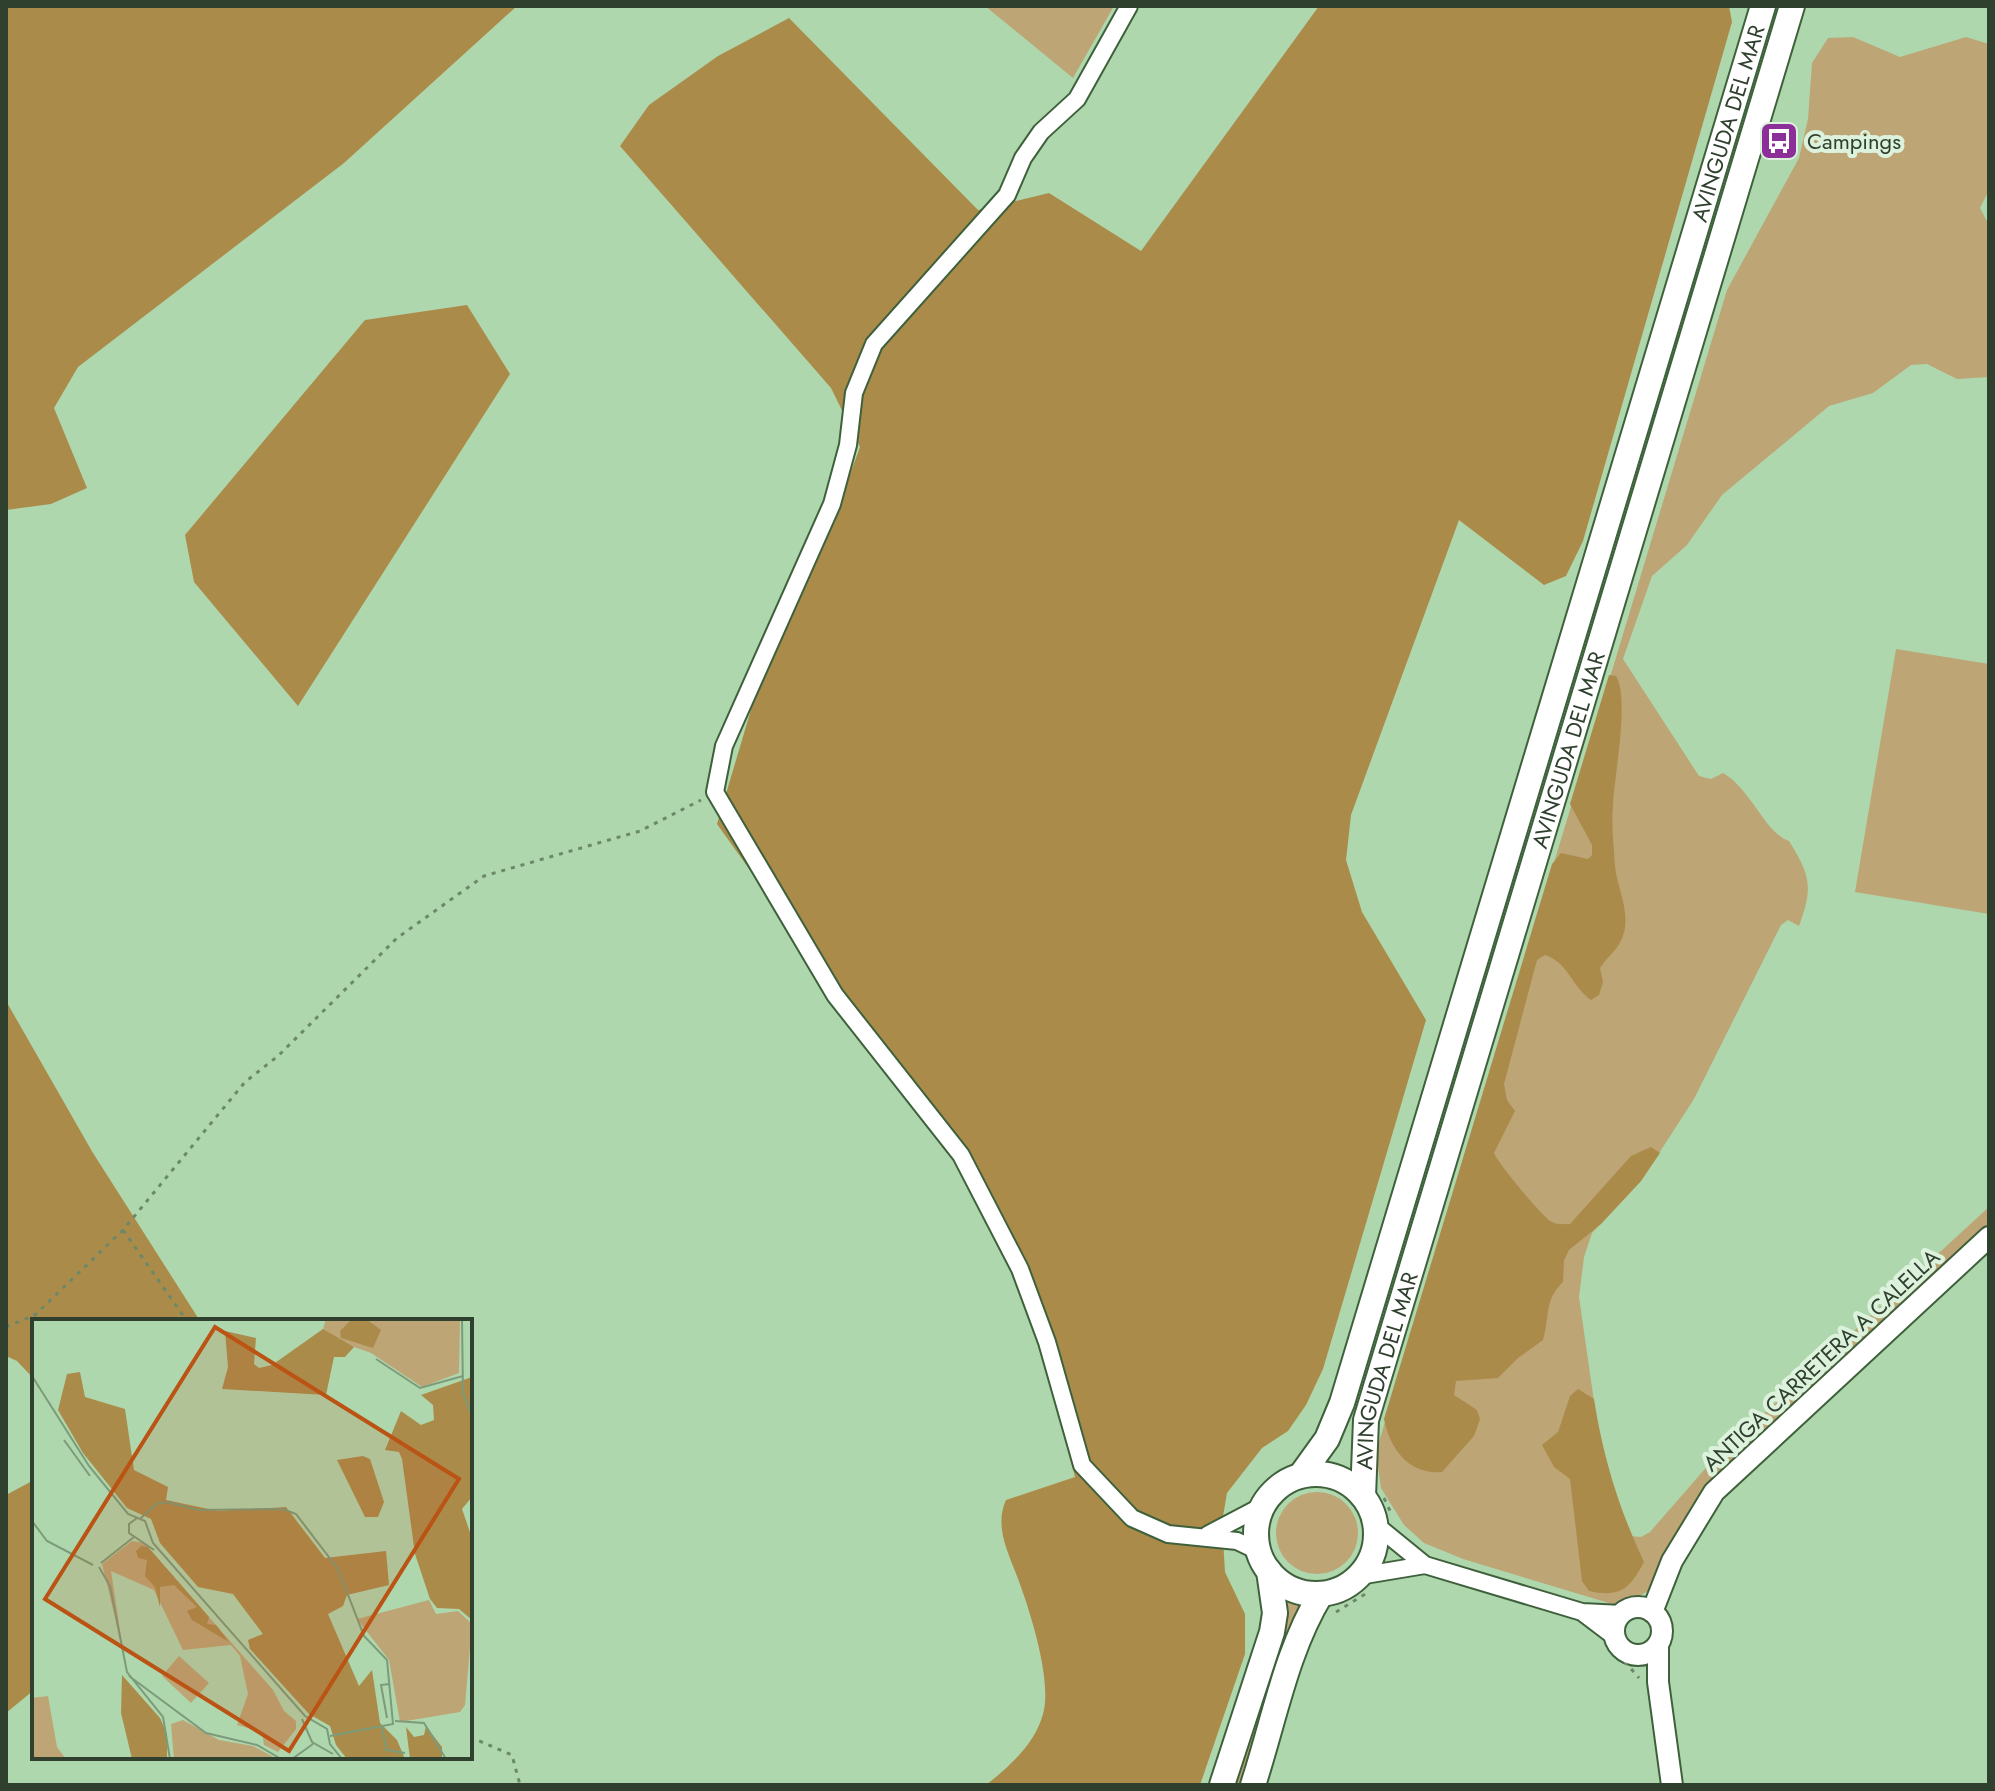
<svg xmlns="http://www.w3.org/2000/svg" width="1995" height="1791" viewBox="0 0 1995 1791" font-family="Jost,sans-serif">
  <rect width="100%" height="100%" fill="#afd7ad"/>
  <path fill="#bda576" d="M 985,6 L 1114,6 L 1073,78 Z
    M 1853,37 L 1900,57 L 1966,37 L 1989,44 L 1989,190 L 1980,208 L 1989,225 L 1989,377 L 1957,379 L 1927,364 L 1911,365 L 1873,393 L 1829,406 L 1722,495 L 1687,545 L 1652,576 L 1623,659 L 1699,776 L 1711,779 L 1723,773 C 1751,789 1766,834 1789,841 C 1811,876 1813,888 1799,926 L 1788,920 L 1781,925 L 1694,1099 L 1641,1181 L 1592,1233 L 1584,1257 L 1579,1297 L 1600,1443 L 1622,1517 L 1631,1536 L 1641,1537 L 1650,1532 L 1711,1462 L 1989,1207 L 1989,1229 L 1726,1468 L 1651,1589 L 1622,1607 L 1463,1559 L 1424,1543 L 1404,1525 L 1381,1488 L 1376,1452 L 1727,290 L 1799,158 L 1808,119 L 1812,63 L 1828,38 Z
    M 1896,649 L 1989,664 L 1989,914 L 1855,892 Z
    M1276 1533a41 41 0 1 1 82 0a41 41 0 1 1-82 0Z
    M 1288,1600 L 1309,1605 L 1247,1785 L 1235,1785 L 1284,1625 Z"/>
  <path fill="#ab8b4a" d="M 6,6 L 517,6 L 344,163 L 78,367 L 54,408 L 87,488 L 51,504 L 6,510 Z
    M 1319,6 L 1729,6 L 1732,22 L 1583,541 L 1566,576 L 1544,585 L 1459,520 L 1351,815 L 1346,860 L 1362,912 L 1426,1020 L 1323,1369 L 1306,1405 L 1288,1431 L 1262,1448 L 1227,1493 L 1222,1522 L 1225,1572 L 1245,1614 L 1245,1654 L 1200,1785 L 986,1785 C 1009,1767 1035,1744 1043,1714 C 1053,1680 1028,1604 1015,1571 C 1006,1548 995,1524 1006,1500 L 1075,1477 L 1034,1323 L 963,1168 L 717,824 L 756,693 L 824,545 L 860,447 L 831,388 L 620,146 L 649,105 L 718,56 L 789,18 L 978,210 L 1049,193 L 1141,251 Z
    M 467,305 L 510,374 L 298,706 L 194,582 L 185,535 L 365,320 Z
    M 1609,675 L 1616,676 C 1630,698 1614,777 1613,805 C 1611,824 1614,847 1615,866 C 1617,886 1628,907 1625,927 C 1622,948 1611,952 1600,968 L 1603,982 L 1599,995 L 1591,1000 C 1572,987 1568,962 1545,955 L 1537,960 L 1504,1084 L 1507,1100 L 1515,1111 L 1494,1153 C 1498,1163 1543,1218 1552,1222 C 1557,1225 1564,1224 1570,1224 L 1631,1156 L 1651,1147 L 1660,1153 L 1641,1181 L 1601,1224 L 1569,1250 L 1564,1260 L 1563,1282 C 1544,1300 1550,1316 1543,1340 L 1518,1358 L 1498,1378 L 1456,1381 L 1454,1395 L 1477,1410 L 1480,1419 L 1474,1436 L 1442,1472 C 1409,1475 1390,1449 1384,1419 L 1552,864 L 1561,853 L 1588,859 L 1592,855 L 1592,845 L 1570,804 Z
    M 6,1001 L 93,1153 L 200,1321 L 34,1321 L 34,1379 L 17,1361 L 6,1356 Z
    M 1578,1389 L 1594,1399 C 1603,1457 1619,1509 1644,1562 C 1630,1588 1621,1598 1589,1591 L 1582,1581 L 1570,1479 L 1554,1467 L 1542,1445 L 1558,1432 L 1570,1396 Z
    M 34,1480 L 34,1690 L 6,1713 L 6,1495 Z"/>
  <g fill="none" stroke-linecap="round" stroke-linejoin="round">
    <g stroke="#3e613c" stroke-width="20">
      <path id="minor" d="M 1129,6 L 1077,99 L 1041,132 L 1023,158 L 1007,195 L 874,344 L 854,393 L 848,445 L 832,504 L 724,746 L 715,792 L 835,995 L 961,1155 L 1020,1269 L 1047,1342 L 1082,1465 L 1132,1518 L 1168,1534 L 1237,1541 L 1258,1551
        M 1376,1525 L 1425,1565
        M 1207,1535 L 1262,1506
        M 1359,1576 L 1425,1565 L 1582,1612 L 1622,1614
        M 1582,1612 L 1615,1637"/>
    </g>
    <g stroke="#3e613c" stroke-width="24">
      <path id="tertiary" d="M1614 1631a24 24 0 1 1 48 0a24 24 0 1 1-48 0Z
        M 1652,1612 L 1672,1561 L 1714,1492 L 1989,1237
        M 1658,1646 L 1658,1682 L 1672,1785"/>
    </g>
    <g stroke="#3e613c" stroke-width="28">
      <g id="secondary">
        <circle cx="1316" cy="1534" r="60"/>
        <path id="s1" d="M 1301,1475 L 1327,1439 L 1342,1403 L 1763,6"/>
        <path id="s2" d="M 1363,1496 L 1366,1420 L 1792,6"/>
        <path d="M 1222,1785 L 1272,1632 L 1275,1613 L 1269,1571"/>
        <path d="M 1253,1785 C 1274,1721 1286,1651 1321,1594"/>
      </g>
    </g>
    <path stroke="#6c886a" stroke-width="3" stroke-dasharray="4 6" stroke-linecap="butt" d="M 123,1230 L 187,1321
      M 6,1327 L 35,1315 L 123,1230 L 245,1082 L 278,1056 L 397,938 L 484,876 L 640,831 L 701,800
      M 1384,1498 L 1391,1513
      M 1336,1612 L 1367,1593
      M 1618,1654 L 1639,1678
      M 470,1737 L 512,1755 L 520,1785"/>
    <use href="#minor" stroke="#fff" stroke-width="16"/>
    <use href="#tertiary" stroke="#fff" stroke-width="20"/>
    <use href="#secondary" stroke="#fff" stroke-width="24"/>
  </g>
  <defs>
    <g id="bus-square" transform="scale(2)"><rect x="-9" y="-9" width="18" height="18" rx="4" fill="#8d2f98" stroke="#ddf2dc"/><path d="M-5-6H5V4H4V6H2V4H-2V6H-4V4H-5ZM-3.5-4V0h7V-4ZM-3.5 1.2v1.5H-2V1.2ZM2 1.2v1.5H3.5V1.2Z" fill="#fff"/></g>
  </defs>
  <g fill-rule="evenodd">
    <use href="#bus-square" x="1779" y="141"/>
  </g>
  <g text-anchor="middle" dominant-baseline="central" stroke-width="8" stroke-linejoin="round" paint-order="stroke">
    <g font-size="22" fill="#2f402e" stroke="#ddf2dc">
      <text stroke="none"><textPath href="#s1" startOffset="1420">AVINGUDA DEL MAR</textPath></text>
      <text stroke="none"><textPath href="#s2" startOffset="776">AVINGUDA DEL MAR</textPath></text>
      <text transform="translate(1821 1360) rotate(-43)">ANTIGA CARRETERA A CALELLA</text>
      <text stroke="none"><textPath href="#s2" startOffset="128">AVINGUDA DEL MAR</textPath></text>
    </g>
    <g font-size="22" fill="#2f402e" stroke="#ddf2dc" text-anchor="start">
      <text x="1807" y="141">Campings</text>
    </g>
  </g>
  <g transform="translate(32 1319)">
    <rect width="440" height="440" fill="#afd7ad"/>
    <path d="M 294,0 L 428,0 L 427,54 L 390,68 L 339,34 L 311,24 L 291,10 ZM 100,222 L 112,224 L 241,371 L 252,392 L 264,402 L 264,410 L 246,433 L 232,426 L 230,413 L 205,406 L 216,375 L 208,337 L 199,326 L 151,331 L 122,271 L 79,252 L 91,331 L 70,245 ZM 397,281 L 404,295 L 426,292 L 440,305 L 433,386 L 428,393 L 368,403 L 357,341 L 325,300 ZM 147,337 L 177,364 L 159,384 L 130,357 ZM 16,377 L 25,428 L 34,440 L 0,440 L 0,379 ZM 151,401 L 187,421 L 221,427 L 245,440 L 142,440 L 139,405 Z" fill="#bda576"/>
    <path d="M 320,0 L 334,0 L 349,11 L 341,29 L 309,19 L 308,12 ZM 291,10 L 322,28 L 313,38 L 302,38 L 294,76 L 190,70 L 196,48 L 193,12 L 224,19 L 222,45 L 227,49 L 240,46 ZM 48,53 L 53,78 L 93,90 L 102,151 L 136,168 L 134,181 L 186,192 L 254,188 L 293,239 L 354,232 L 357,266 L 315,276 L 311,287 L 296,295 L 327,367 L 340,351 L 348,404 L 365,421 L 373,440 L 315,440 L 304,426 L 298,407 L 277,395 L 218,330 L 216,321 L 231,315 L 201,275 L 166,268 L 128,224 L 119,200 L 95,189 L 51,134 L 26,91 L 35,55 ZM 440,58 L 440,178 L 430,190 L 440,219 L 440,301 L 427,290 L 405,289 L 398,280 L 383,235 L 370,140 L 367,133 L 353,131 L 369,92 L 389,106 L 402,101 L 401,86 L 389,76 ZM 331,137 L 338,140 L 352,183 L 346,198 L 333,198 L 305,141 ZM 109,227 L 116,228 L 177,298 L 175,305 L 184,306 L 197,323 L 160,301 L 155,292 L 165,288 L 142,266 L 128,268 L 128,288 L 123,268 L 113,257 L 115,241 L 106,239 L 104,232 ZM 90,356 L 128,399 L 135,415 L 135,440 L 100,440 L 89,394 ZM 394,407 L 410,428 L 410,440 L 378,440 L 374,408 L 382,418 L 392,416 Z" fill="#ab8b4a"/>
    <path fill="none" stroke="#7c9b7a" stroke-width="2" d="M 430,0 L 431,74 L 440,97M 344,40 L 388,69 L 431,57M 0,57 L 57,147 L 96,195 L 113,202 L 121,224 L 273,397 L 295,410 L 298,425 L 310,440M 32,121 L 58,157M 105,199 L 97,205 L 97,214 L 122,231M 108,200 L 124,185 L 135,183 L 167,191 L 251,190 L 264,195 L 306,250 L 332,317 L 355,341 L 361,405 L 298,417M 0,202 L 15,222 L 61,246M 69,244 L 102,218M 67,248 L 78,267 L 95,353 L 131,398 L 138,440M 97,357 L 174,414 L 225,426 L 249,440M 355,399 L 349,366 L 357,365M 270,400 L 280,423 L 301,435M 363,402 L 392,404 L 414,440M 440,402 L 440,428M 350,406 L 354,431 L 373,434M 260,440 L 281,425"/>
    <path fill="#ba5314" fill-opacity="0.15" stroke="#ba5314" stroke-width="4" d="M 183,8 L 427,160 L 257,432 L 13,280 Z"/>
    <rect width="440" height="440" fill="none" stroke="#2f402e" stroke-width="4"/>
  </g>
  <rect width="1995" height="1791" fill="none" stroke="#2f402e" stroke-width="16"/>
</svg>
